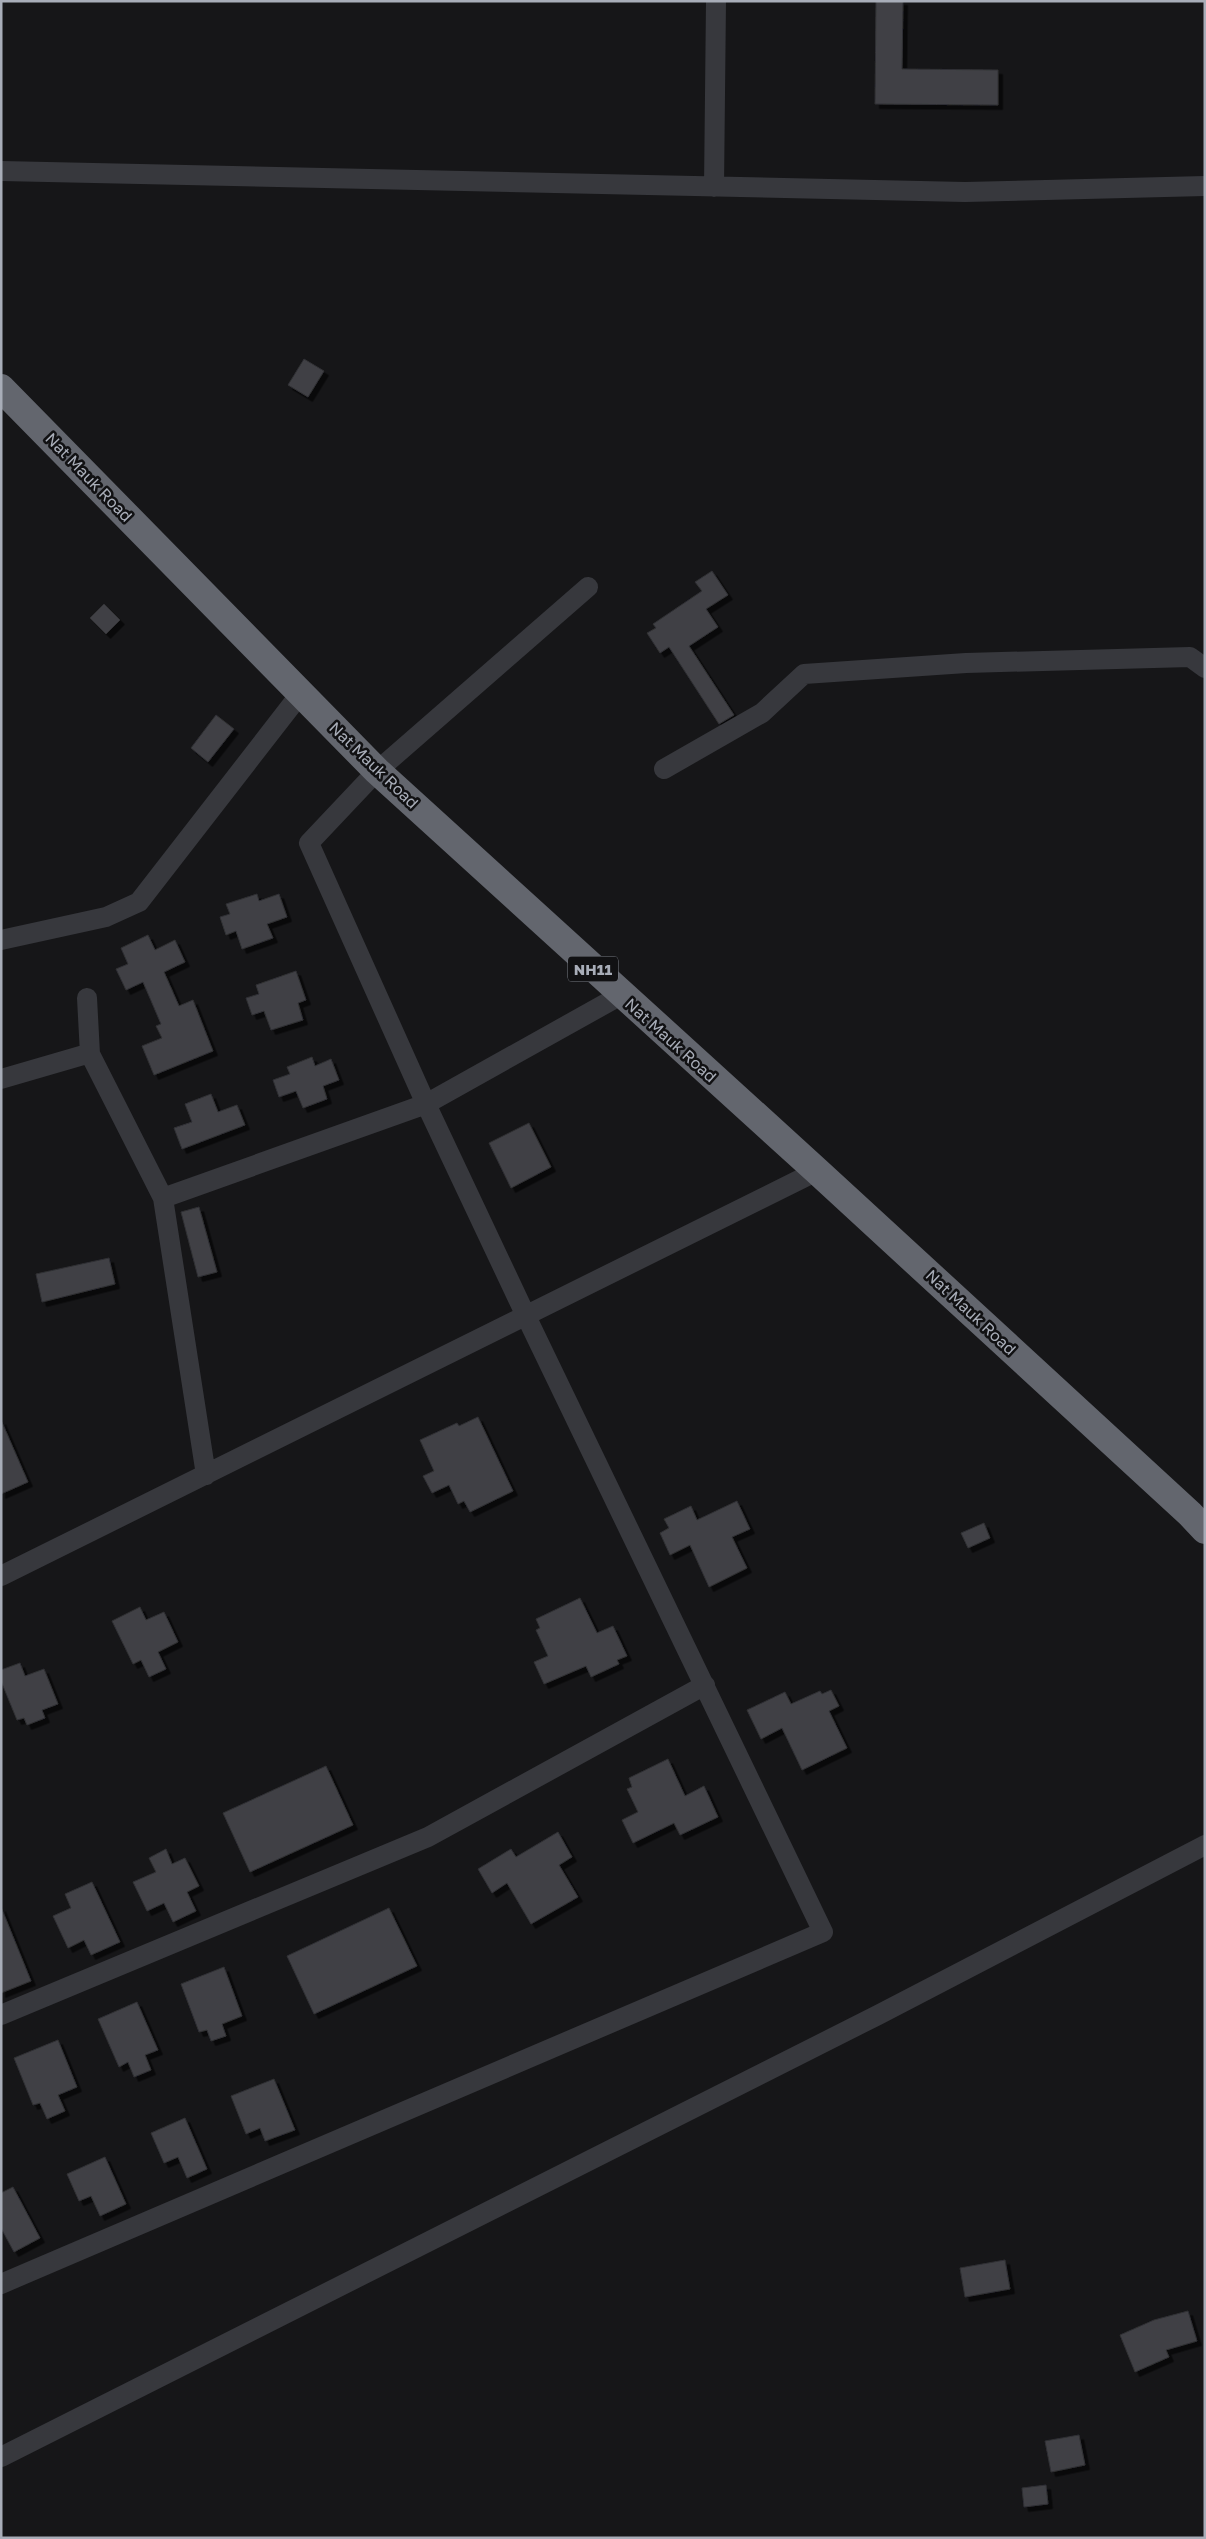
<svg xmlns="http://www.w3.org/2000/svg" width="1206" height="2539" viewBox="0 0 1206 2539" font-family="'Golos Text',sans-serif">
  <defs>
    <filter id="shadow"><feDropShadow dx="4.5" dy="4.5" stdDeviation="0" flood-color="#0009"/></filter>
  </defs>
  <rect width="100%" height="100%" fill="#161618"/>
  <path fill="#404145" stroke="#303034" filter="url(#shadow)" d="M 876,1 L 903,1 L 902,69 L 998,70 L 998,105 L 875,104 Z
    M 304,359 L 324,371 L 308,397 L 288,385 Z
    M 712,571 L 728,595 L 706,609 L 718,627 L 689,646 L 734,715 L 719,724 L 669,647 L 660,653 L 647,633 L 656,628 L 653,624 L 702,591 L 695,582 Z
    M 104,604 L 120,620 L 106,634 L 90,618 Z
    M 216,715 L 234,729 L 208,762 L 191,748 Z
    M 257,894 L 259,901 L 279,894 L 287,917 L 267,924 L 273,938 L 242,949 L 236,931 L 226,935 L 220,917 L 230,914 L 226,904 Z
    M 148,935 L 155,950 L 175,940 L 185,962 L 164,972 L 179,1006 L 193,1000 L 213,1051 L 154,1075 L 142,1046 L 162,1038 L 156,1026 L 161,1024 L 143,982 L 126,990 L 116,969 L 128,964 L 121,948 Z
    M 296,971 L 306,1000 L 298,1003 L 303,1020 L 271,1030 L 264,1011 L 252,1015 L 246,998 L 259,994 L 256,985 Z
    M 312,1057 L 315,1066 L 331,1059 L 339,1080 L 323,1086 L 327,1099 L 303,1108 L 296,1091 L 279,1097 L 273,1080 L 290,1074 L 287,1067 Z
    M 211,1094 L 218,1112 L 237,1105 L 245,1125 L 182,1149 L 174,1128 L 192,1122 L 185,1104 Z
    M 529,1123 L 551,1167 L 511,1188 L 489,1143 Z
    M 199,1207 L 217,1272 L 198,1277 L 181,1212 Z
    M 109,1258 L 115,1284 L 42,1302 L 36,1274 Z
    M 478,1417 L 513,1491 L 470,1512 L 464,1501 L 458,1504 L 449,1485 L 432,1493 L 423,1476 L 434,1471 L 420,1440 L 457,1423 L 459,1426 Z
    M 1,1420 L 28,1482 L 1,1494 Z
    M 737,1501 L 750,1529 L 732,1537 L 747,1568 L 709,1587 L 690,1545 L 670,1555 L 660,1533 L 669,1528 L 664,1519 L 691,1506 L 697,1520 Z
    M 984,1523 L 990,1538 L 968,1548 L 961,1533 Z
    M 580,1598 L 597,1633 L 613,1626 L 627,1656 L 617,1660 L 619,1664 L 591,1677 L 586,1666 L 544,1684 L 534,1662 L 548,1656 L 536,1630 L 540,1628 L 536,1619 Z
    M 140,1607 L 146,1620 L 164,1612 L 178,1642 L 158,1652 L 166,1669 L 149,1677 L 141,1660 L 133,1664 L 112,1621 Z
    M 20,1663 L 25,1676 L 44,1669 L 58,1704 L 42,1710 L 45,1718 L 27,1725 L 24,1718 L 17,1720 L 1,1681 L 1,1670 Z
    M 831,1690 L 839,1706 L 829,1711 L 847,1748 L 802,1770 L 782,1728 L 761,1739 L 747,1710 L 785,1692 L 791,1704 L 820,1691 L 822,1694 Z
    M 668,1759 L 685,1796 L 704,1786 L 718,1817 L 680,1835 L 674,1823 L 633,1843 L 622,1820 L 638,1812 L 627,1789 L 632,1787 L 629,1778 Z
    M 326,1766 L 353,1825 L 250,1872 L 223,1813 Z
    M 558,1832 L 572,1857 L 559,1865 L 578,1897 L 531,1924 L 507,1883 L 492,1893 L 478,1869 L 511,1849 L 516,1857 Z
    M 166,1849 L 172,1864 L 185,1858 L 199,1886 L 187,1892 L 196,1911 L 173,1922 L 164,1903 L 147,1911 L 133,1882 L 156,1872 L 149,1858 Z
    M 92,1882 L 120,1942 L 91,1955 L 84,1940 L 68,1948 L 53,1916 L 71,1908 L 65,1894 Z
    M 1,1907 L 31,1981 L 1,1993 Z
    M 389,1908 L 417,1966 L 314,2014 L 287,1956 Z
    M 224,1967 L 242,2016 L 222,2024 L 226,2036 L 211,2041 L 207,2030 L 199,2032 L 181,1984 Z
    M 137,2002 L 158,2050 L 145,2055 L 151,2070 L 134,2077 L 128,2062 L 119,2067 L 98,2019 Z
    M 58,2040 L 77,2087 L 58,2095 L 65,2111 L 47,2119 L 40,2103 L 33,2105 L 14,2058 Z
    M 274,2079 L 295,2130 L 265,2141 L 260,2128 L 246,2134 L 231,2096 Z
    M 185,2118 L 207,2169 L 187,2178 L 178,2157 L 164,2163 L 151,2133 Z
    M 105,2157 L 126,2204 L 100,2216 L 91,2196 L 79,2201 L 67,2174 Z
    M 13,2187 L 40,2238 L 14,2252 L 1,2228 L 1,2193 Z
    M 1005,2260 L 1010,2289 L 965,2297 L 960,2268 Z
    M 1188,2311 L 1197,2341 L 1166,2350 L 1169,2357 L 1135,2372 L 1120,2335 L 1154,2320 Z
    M 1079,2435 L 1085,2465 L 1051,2472 L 1045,2441 Z
    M 1046,2485 L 1048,2504 L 1024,2507 L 1022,2488 Z"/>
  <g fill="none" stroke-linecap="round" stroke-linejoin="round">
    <path stroke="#37383d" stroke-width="20" d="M 1,171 L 965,192 L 1205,186
      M 714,187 L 716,1
      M 664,769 L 762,713 L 804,674 L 966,663 L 1190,657 L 1205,668
      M 1,940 L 106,917 L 139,902 L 301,693
      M 87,998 L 90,1054 L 163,1198 L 206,1475
      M 1,1079 L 87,1054
      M 163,1198 L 426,1104 L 621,995
      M 1,1576 L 817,1171
      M 1,2015 L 428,1837 L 705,1685
      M 1,2284 L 823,1932 L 526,1316 L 426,1104 L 309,843 L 377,771 L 588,587
      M 1,2457 L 878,2015 L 1205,1845"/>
    <path stroke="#63666e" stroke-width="28" d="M 1,388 L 377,771 L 817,1171 L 1190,1514 L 1205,1530"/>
  </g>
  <g text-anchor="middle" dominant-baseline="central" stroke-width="5" stroke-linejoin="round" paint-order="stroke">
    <rect fill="#111113" stroke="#7b7e86" stroke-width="1" x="568" y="956.5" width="50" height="25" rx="4"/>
    <g font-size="15" font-weight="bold" fill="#a8adb8">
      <text x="593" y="969">NH11</text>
    </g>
    <g font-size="16" fill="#a8adb8" stroke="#111113">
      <text transform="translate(89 477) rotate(46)">Nat Mauk Road</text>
      <text transform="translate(374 765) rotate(44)">Nat Mauk Road</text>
      <text transform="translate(671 1040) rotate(42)">Nat Mauk Road</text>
      <text transform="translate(971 1312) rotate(43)">Nat Mauk Road</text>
    </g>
  </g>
  <rect width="1206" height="2539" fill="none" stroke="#a8adb8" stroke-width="5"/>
</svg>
